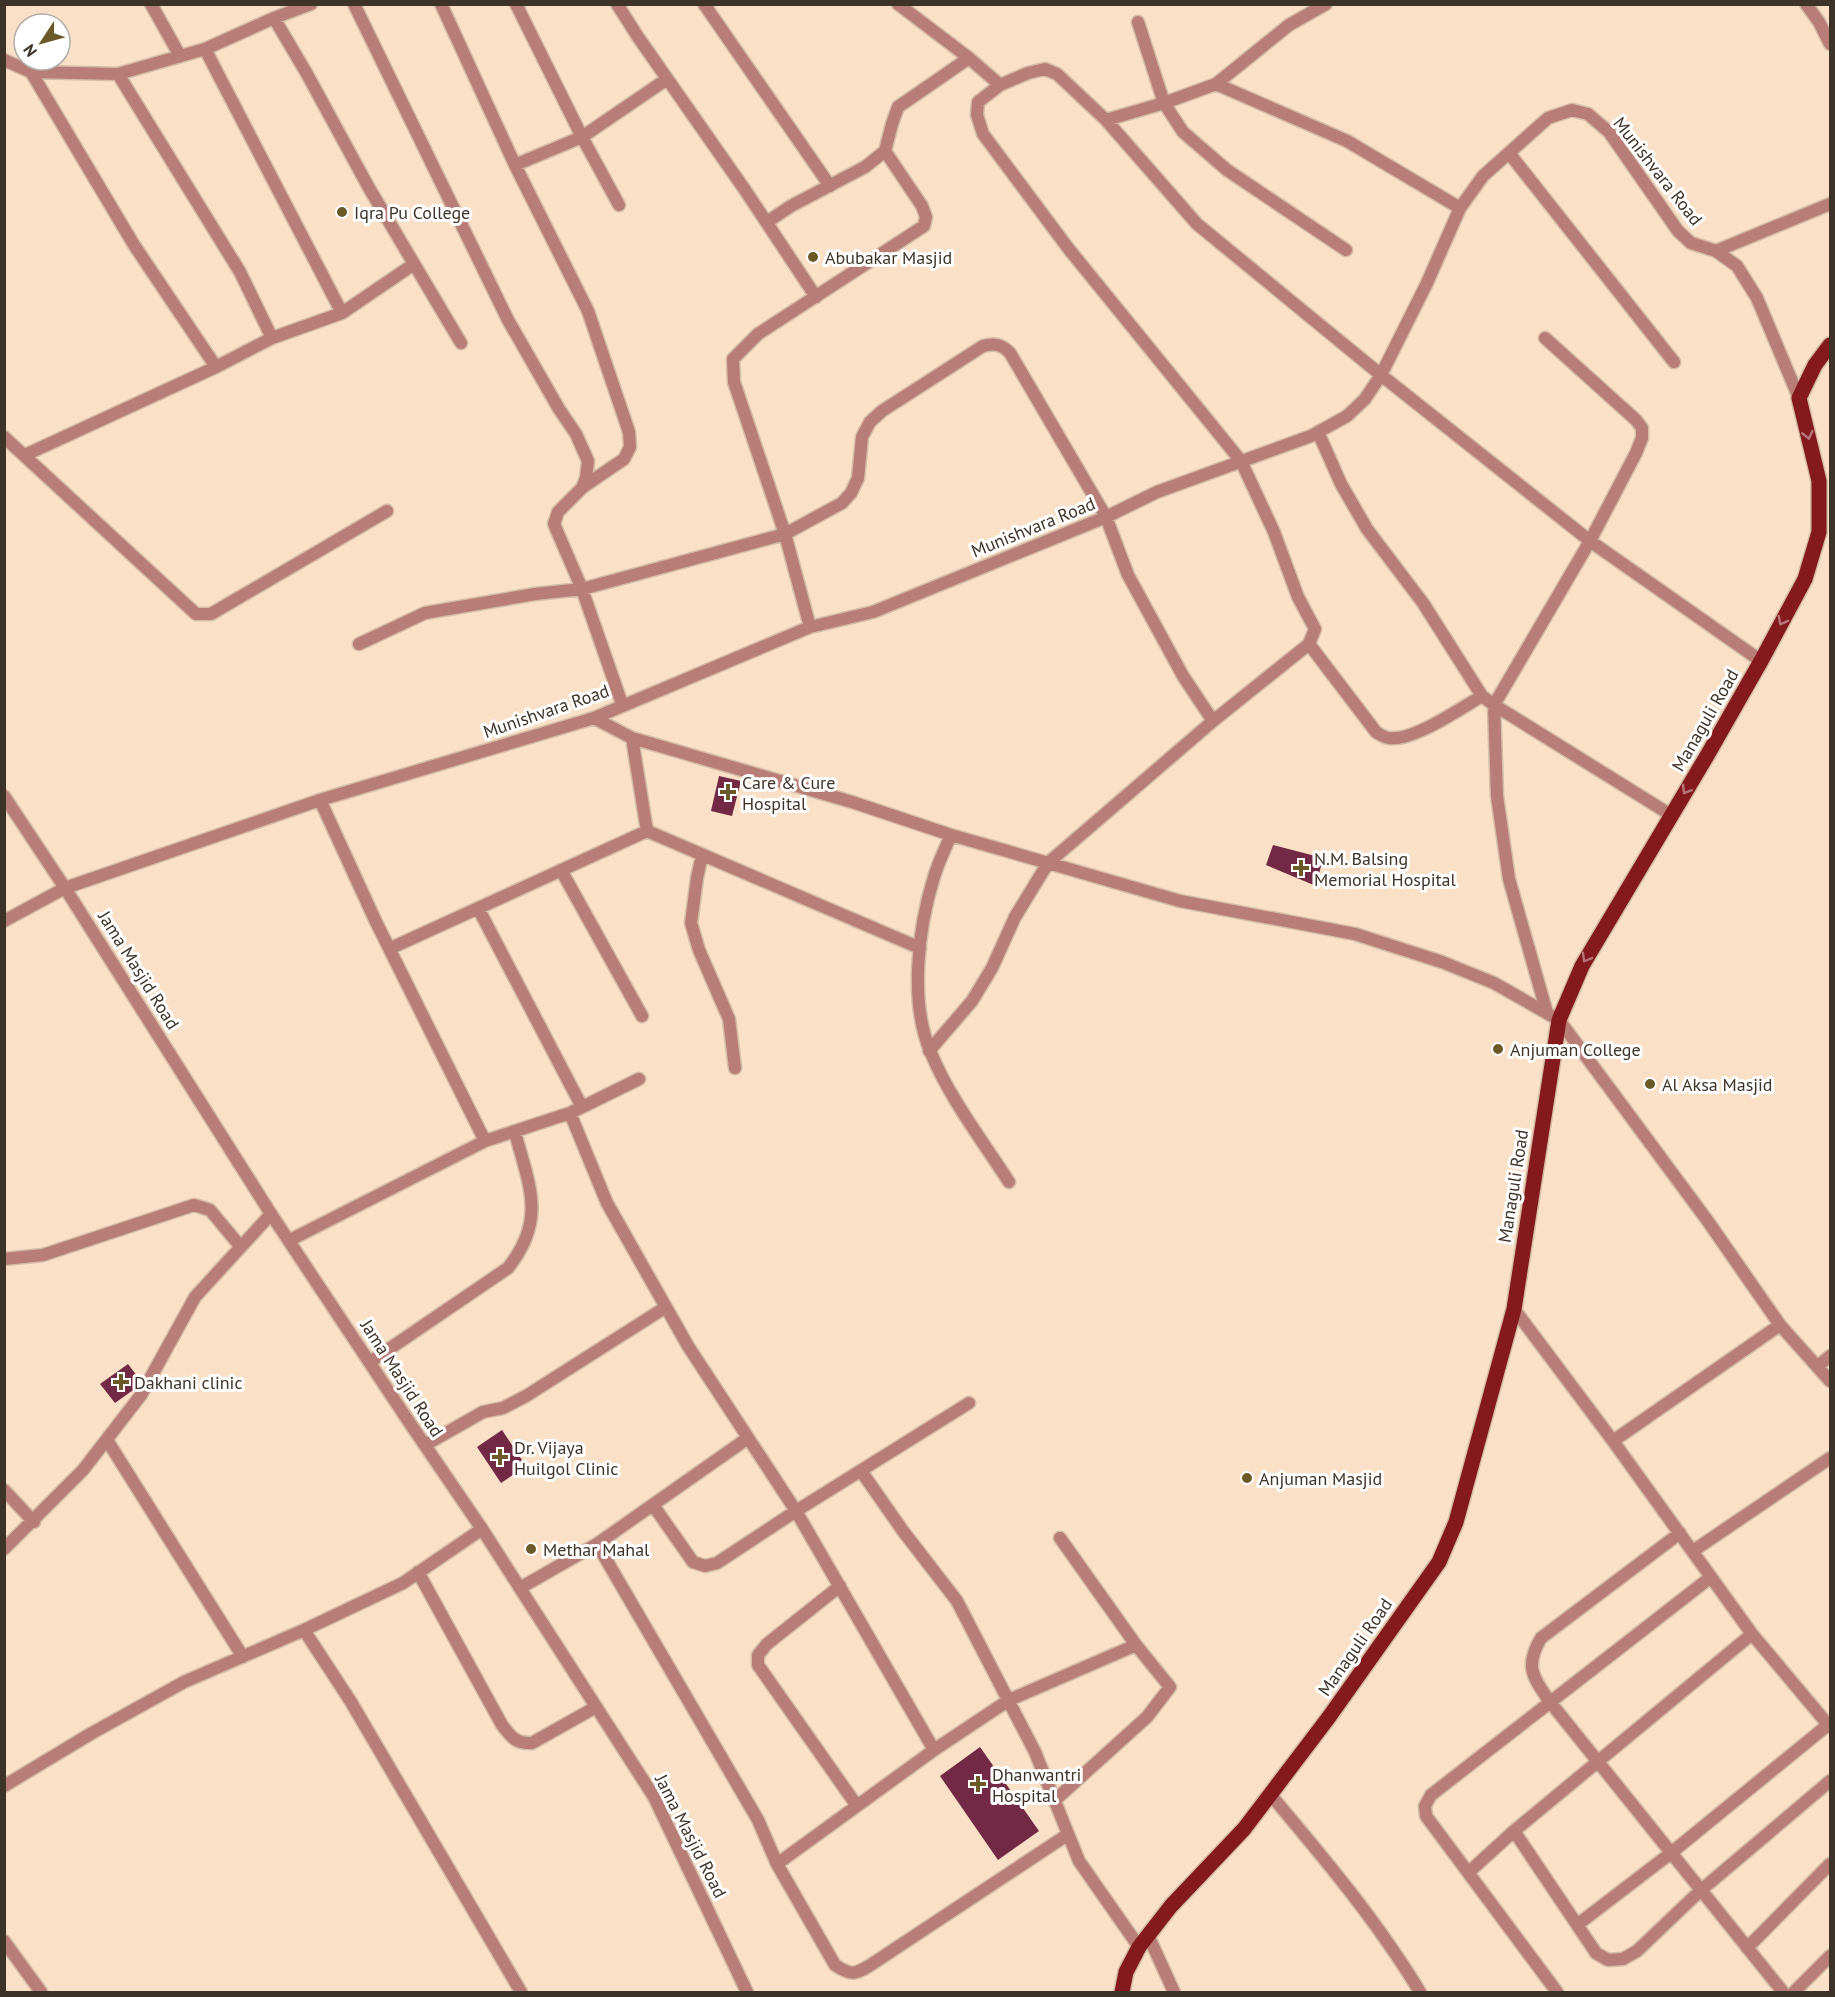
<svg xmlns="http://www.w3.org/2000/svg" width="1835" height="1997" viewBox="0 0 1835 1997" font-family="'PT Sans',sans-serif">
  <rect width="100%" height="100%" fill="#fae0c6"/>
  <path fill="#722945" d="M 719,776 L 741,781 L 732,816 L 711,811 Z
    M 1273,845 L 1323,858 L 1316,886 L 1266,865 Z
    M 128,1364 L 140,1380 L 136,1388 L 115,1403 L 100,1384 Z
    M 502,1430 L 526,1466 L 501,1483 L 477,1447 Z
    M 980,1747 L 1039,1831 L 998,1860 L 940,1776 Z"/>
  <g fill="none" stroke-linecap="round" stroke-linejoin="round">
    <g stroke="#d4bda7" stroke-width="15">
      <path id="minor" d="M 151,4 L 180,56
        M 354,4 L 508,320 L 559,409 L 576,434 L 588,461 L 586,478 L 582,488 L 558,512 L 554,524 L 582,589 L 622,704
        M 441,4 L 515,165 L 588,311 L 629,432 L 630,447 L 624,459 L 583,487
        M 516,4 L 582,137 L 619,205
        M 617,4 L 638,37 L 745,190 L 816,297
        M 704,4 L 830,186
        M 898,4 L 969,58 L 1000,85 L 1028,73 L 1045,69 L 1057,74 L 1106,120 L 1197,224 L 1381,375 L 1590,541 L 1761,661
        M 1806,4 L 1819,22 L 1830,44
        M 274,18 L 307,74 L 369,188 L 461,343
        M 1138,22 L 1164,103 L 1183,132 L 1227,170 L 1346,250
        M 205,49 L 342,313
        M 4,60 L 31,72 L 118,74 L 205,49 L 274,18 L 311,4
        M 31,72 L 134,245 L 216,367
        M 118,74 L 240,272 L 272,338
        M 1216,84 L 1289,25 L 1326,4
        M 1106,120 L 1164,103 L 1216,84 L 1347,141 L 1460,208
        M 1509,153 L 1674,362
        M 515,165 L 582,137 L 667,79
        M 767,222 L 791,206 L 865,167 L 885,151 L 892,124 L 898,107 L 969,58
        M 1716,251 L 1830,204
        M 1545,338 L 1636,420 L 1642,428 L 1642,438 L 1636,453 L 1590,541 L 1494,705 L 1497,796 L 1509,879 L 1547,1013
        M 1318,432 L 1341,484 L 1367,529 L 1423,603 L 1482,696 L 1494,705 L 1671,815
        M 4,437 L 196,614 L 211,614 L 387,511
        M 25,455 L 216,367 L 272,338 L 342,313 L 414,264
        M 810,627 L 785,534 L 734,382 L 733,359 L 758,334 L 924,226 L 926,217 L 922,206 L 885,151
        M 359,644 L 425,613 L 535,594 L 582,589 L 785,534 L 842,503 L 851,493 L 858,478 L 862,437 L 870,422 L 882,411 L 983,346 C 995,343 1001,344 1010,353 L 1106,517 L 1128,575 L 1183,676 L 1213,721
        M 1309,644 L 1376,732 C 1379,734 1385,738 1389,738 C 1412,742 1461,708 1482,696
        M 594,718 L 632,738 L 852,802 L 951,835 L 1180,901 L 1355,934 L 1442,962 L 1494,983 L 1559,1020 L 1707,1220 L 1780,1325 L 1830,1381
        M 320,800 L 376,922 L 485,1141
        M 647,831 L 920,948
        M 951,835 C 945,849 938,863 934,877 C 918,928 909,1003 931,1053 C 950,1099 982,1140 1009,1182
        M 702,855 L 697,878 L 691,923 L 699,950 L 729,1019 L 735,1068
        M 561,870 L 642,1016
        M 478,908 L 582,1107
        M 4,921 L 65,888 L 320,800 L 594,718 L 810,627 L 873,612 L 1106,517 L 1157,492 L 1311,436 L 1347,416 L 1365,399 L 1381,375 L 1427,283 L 1460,208 L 1483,176 L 1548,118 L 1572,110 L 1588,114 L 1609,132 L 1678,231 L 1691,243 L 1716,251 L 1737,266 L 1757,298 L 1799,398
        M 391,948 L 647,831 L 632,738
        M 929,1051 L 972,1001 L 992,968 L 1015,917 L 1048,863 L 1213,721 L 1309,644 L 1315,629 L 1298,597 L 1274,532 L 1241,461 L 1068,248 L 983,134 L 977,115 L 978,102 L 1000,85
        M 570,1113 L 607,1203 L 688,1346 L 796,1511 L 934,1750
        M 290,1240 L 485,1141 L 570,1113 L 639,1079
        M 4,1259 L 43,1255 L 194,1205 L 210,1210 L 240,1246
        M 1514,1309 L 1613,1441 L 1752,1634 L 1830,1727
        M 370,1362 L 508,1268 C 547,1219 529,1186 515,1132
        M 1818,1366 L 1830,1356
        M 107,1440 L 243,1657
        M 1613,1441 L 1780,1325
        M 425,1445 L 483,1412 L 503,1408 L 526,1396 L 666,1307
        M 861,1471 L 903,1531 L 957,1601 L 1035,1752 L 1079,1861 L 1139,1947
        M 4,1490 L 34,1522
        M 653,1505 L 693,1562 L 705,1566 L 717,1563 L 796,1511 L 969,1403
        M 1680,1533 L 1541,1638 C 1524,1667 1533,1677 1550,1702 L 1783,1992
        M 597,1544 L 758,1820 L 777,1864 L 835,1965 C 850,1975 854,1975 869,1966 L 1067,1835
        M 4,1549 L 83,1470 L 141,1395 L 195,1297 L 271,1214
        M 1693,1551 L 1830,1458
        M 418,1572 L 502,1725 C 511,1737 516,1744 532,1743 L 596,1707
        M 840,1586 L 767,1644 L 758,1655 L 758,1665 L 857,1806
        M 520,1588 L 597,1544 L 748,1438
        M 304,1630 L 351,1702 L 521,1992
        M 4,1786 L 92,1733 L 184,1682 L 304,1630 L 403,1583 L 482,1529
        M 1270,1794 C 1324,1858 1377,1921 1420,1992
        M 1054,1801 L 1147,1717 L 1170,1687 L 1136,1645 L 1060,1538
        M 1514,1831 L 1596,1953 L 1608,1960 L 1623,1959 L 1637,1951 L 1700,1891 L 1830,1781
        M 777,1864 L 934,1750 L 1009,1700 L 1136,1645
        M 1469,1872 L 1514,1831 L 1752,1634
        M 1577,1925 L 1671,1853 L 1829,1724
        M 1148,1935 L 1174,1992
        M 4,1941 L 41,1992
        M 1747,1948 L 1830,1864
        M 1557,1992 L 1426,1816 L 1425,1806 L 1431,1795 L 1711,1577
        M 1794,1992 L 1830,1956"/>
    </g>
    <g stroke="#d4bda7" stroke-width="15">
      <path id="tertiary" d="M 4,796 L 65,888 L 271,1214 L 409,1422 L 482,1529 L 654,1797 L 747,1992"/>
    </g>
    <g stroke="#d4bda7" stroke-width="18">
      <path id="primary" d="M 1122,1992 L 1126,1972 L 1139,1947 L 1171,1906 L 1244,1829 L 1329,1717 L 1439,1562 L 1456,1522 L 1514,1309 L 1559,1020 L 1582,966 L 1708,754 L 1761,661 L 1805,579 L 1819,532 L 1819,481 L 1799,398 L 1815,365 L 1830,345"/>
    </g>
    <use href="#minor" stroke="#b87d77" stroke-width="12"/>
    <use href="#tertiary" stroke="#b87d77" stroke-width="12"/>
    <use href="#primary" stroke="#851a1e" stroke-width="15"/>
  </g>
  <defs><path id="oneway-chevron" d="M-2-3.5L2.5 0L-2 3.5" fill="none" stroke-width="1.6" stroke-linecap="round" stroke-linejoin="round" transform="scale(1.5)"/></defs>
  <g stroke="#b67678">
    <use href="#oneway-chevron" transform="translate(1808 435) rotate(77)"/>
    <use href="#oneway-chevron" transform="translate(1782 621) rotate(118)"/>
    <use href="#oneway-chevron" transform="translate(1686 790) rotate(121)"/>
    <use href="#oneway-chevron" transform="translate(1586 958) rotate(120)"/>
  </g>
  <g fill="#6b5928" stroke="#fff" stroke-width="2">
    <circle cx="342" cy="212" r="6"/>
    <circle cx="813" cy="257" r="6"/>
    <path d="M725 783h6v6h6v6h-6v6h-6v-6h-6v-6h6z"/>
    <path d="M1298 859h6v6h6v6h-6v6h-6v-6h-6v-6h6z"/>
    <circle cx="1498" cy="1049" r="6"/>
    <circle cx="1650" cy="1084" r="6"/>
    <path d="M118 1373h6v6h6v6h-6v6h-6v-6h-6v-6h6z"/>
    <path d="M497 1448h6v6h6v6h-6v6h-6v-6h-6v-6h6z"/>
    <circle cx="1247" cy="1478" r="6"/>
    <circle cx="531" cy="1549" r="6"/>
    <path d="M975 1775h6v6h6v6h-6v6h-6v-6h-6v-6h6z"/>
  </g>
  <g text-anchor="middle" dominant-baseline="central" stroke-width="6" stroke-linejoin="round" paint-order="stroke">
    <g font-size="18" fill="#3d3329" stroke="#fff">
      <text transform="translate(1658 171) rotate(52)">Munishvara Road</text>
      <text transform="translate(1033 527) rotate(-22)">Munishvara Road</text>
      <text transform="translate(546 711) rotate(-19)">Munishvara Road</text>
      <text transform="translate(1705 720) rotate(-60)">Managuli Road</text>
      <text transform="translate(139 970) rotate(58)">Jama Masjid Road</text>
      <text transform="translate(1513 1186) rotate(-81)">Managuli Road</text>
      <text transform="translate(402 1378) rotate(57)">Jama Masjid Road</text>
      <text transform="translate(1355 1647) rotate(-55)">Managuli Road</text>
      <text transform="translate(691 1836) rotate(63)">Jama Masjid Road</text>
    </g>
    <g font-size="18" fill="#3d3329" stroke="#fff" text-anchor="start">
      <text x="354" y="212">Iqra Pu College</text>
      <text x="825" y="257">Abubakar Masjid</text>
      <text x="742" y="782">Care &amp; Cure<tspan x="742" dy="21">Hospital</tspan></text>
      <text x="1314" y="858">N.M. Balsing<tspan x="1314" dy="21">Memorial Hospital</tspan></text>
      <text x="1510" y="1049">Anjuman College</text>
      <text x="1662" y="1084">Al Aksa Masjid</text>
      <text x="134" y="1382">Dakhani clinic</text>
      <text x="514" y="1447">Dr. Vijaya<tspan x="514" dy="21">Huilgol Clinic</tspan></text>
      <text x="1259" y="1478">Anjuman Masjid</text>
      <text x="543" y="1549">Methar Mahal</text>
      <text x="992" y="1774">Dhanwantri<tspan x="992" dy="21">Hospital</tspan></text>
    </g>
  </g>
  <rect width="1835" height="1997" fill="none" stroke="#3d3329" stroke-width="12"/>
  <g transform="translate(42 42) rotate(234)"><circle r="28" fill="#ffffff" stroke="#b1ada9" stroke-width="1.5"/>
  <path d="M0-4.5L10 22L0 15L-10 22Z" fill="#6b5928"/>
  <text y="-9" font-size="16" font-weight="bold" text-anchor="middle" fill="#3d3329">N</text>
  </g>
</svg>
